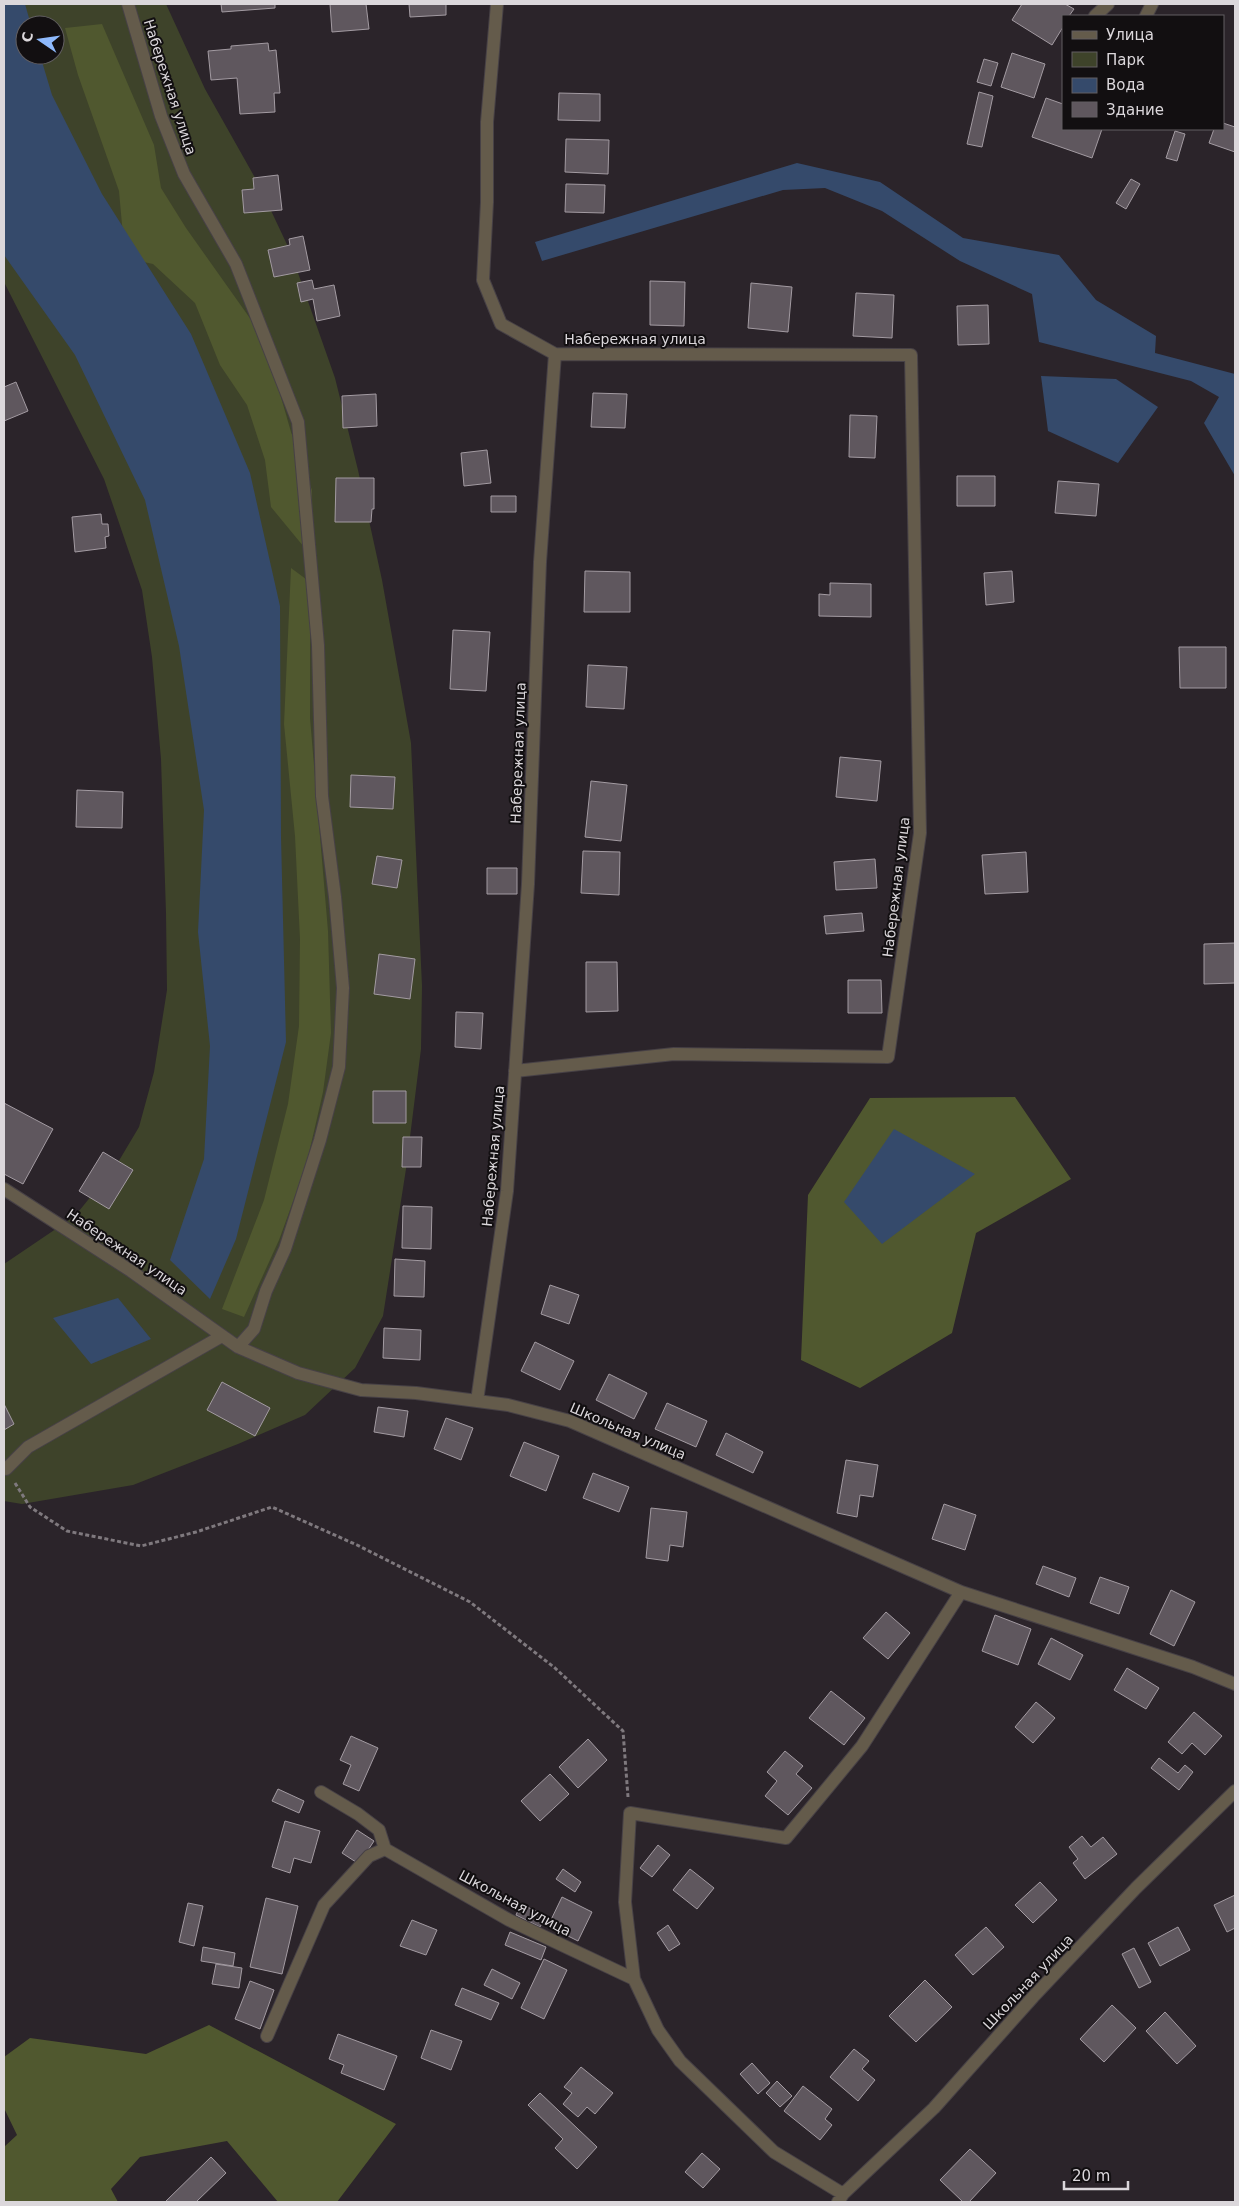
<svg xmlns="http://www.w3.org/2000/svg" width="1239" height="2206" viewBox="0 0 1239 2206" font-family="'DejaVu Sans',sans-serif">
  <rect width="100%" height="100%" fill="#2b242a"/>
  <path fill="#3e432a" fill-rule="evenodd" d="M 4,4 L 166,4 L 205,89 L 258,183 L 291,253 L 335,378 L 358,470 L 382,580 L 411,743 L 422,986 L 421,1049 L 406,1169 L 383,1316 L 355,1368 L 305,1415 L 238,1444 L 133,1485 L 22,1504 L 4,1501 L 4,1264 L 75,1216 L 117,1164 L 139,1127 L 154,1072 L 167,990 L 166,913 L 161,759 L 152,657 L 142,590 L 104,479 L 4,282 ZM 25,25 L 55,25 L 55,55 L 25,55 Z"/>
  <path fill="#50582f" d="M 102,24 L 154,145 L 161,188 L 186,228 L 264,338 L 291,432 L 312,490 L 313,558 L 271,507 L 265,460 L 247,405 L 220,365 L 195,303 L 153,264 L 125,258 L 119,191 L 78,75 L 65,28 Z
    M 291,568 L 310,582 L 310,718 L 328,931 L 331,1033 L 323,1092 L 306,1166 L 279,1240 L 244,1317 L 222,1309 L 264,1200 L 288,1104 L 299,1026 L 300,939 L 295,836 L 284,724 Z
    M 1015,1097 L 1071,1179 L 976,1233 L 952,1333 L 860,1388 L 801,1360 L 808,1195 L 870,1098 Z
    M 209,2025 L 396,2124 L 337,2202 L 278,2202 L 227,2141 L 140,2157 L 111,2189 L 118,2202 L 4,2202 L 4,2147 L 17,2135 L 4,2108 L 4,2057 L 30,2038 L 146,2054 Z"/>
  <path fill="#354a6b" d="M 4,4 L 25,4 L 31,25 L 25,25 L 25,55 L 40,55 L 52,95 L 102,194 L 191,334 L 250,473 L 280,606 L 281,837 L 286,1042 L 236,1239 L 210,1299 L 170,1260 L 204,1159 L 210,1046 L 198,932 L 204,810 L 179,646 L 145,500 L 75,355 L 4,255 Z
    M 797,163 L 880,182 L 963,238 L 1059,255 L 1096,300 L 1156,336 L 1155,353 L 1235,374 L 1235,476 L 1204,423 L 1219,397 L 1191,381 L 1039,342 L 1032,294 L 960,261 L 882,211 L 825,188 L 783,190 L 542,261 L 535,242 Z
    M 1041,376 L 1116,379 L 1158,407 L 1118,463 L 1048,431 Z
    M 894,1129 L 975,1174 L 882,1244 L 844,1202 Z
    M 118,1298 L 151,1339 L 91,1364 L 53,1318 Z"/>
  <path fill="#5f575e" stroke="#a39ba2" d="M 221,4 L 275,4 L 275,8 L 222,12 Z
    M 330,4 L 366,4 L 369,29 L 332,32 Z
    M 409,4 L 446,4 L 446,15 L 410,17 Z
    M 1022,4 L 1065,4 L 1074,9 L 1069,16 L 1063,16 L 1063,27 L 1052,45 L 1012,20 Z
    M 268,43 L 269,51 L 276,50 L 280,93 L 274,93 L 275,112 L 240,114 L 237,78 L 211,80 L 208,51 L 231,49 L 231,46 Z
    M 1012,53 L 1045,64 L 1034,98 L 1001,87 Z
    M 984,59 L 998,63 L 991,86 L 977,82 Z
    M 979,92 L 993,96 L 982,147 L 967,144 Z
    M 559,93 L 600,94 L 600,121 L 558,120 Z
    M 1046,98 L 1063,104 L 1063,129 L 1102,129 L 1092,158 L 1032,137 Z
    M 1223,123 L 1235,127 L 1235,152 L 1209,143 L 1214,129 L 1223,129 Z
    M 1175,131 L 1185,134 L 1177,161 L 1166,158 Z
    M 566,139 L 609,140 L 608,174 L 565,172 Z
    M 278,175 L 282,210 L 244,213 L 242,190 L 254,189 L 253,178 Z
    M 1131,179 L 1140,184 L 1126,209 L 1116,203 Z
    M 566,184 L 605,185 L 604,213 L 565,212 Z
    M 303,236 L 310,270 L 274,277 L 268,250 L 290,245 L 289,239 Z
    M 312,280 L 314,289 L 334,285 L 340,316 L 317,321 L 313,299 L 301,302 L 297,283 Z
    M 650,281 L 685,282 L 684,326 L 650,325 Z
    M 751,283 L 792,287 L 788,332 L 748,328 Z
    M 856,293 L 894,295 L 892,338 L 853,336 Z
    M 988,305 L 989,344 L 958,345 L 957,306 Z
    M 16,382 L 28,411 L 4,421 L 4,387 Z
    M 593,393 L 627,394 L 625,428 L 591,427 Z
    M 376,394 L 377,426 L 343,428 L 342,396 Z
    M 850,415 L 877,416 L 875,458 L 849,457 Z
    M 487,450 L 491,483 L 464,486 L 461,453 Z
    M 957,476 L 995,476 L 995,506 L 957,506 Z
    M 336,478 L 374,478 L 374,509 L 372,509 L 371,522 L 335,522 Z
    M 1058,481 L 1099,484 L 1096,516 L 1055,513 Z
    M 491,496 L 516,496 L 516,512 L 491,512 Z
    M 101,514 L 102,524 L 108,524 L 109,536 L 105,537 L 106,548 L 75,552 L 72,517 Z
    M 585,571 L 630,572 L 630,612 L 584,612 Z
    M 1012,571 L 1014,602 L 986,605 L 984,573 Z
    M 830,583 L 871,584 L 871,617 L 819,616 L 819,594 L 830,595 Z
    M 453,630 L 490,632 L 486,691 L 450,689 Z
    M 1179,647 L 1226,647 L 1226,688 L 1180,688 Z
    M 588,665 L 627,667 L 624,709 L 586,707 Z
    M 840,757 L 881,761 L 877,801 L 836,797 Z
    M 351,775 L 395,777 L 393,809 L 350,807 Z
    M 591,781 L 627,785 L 621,841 L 585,837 Z
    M 77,790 L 123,792 L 122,828 L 76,827 Z
    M 583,851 L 620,852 L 619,895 L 581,893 Z
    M 1026,852 L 1028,892 L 985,894 L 982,855 Z
    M 377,856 L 402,860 L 397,888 L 372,884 Z
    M 875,859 L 877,888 L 836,890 L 834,862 Z
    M 487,868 L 517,868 L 517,894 L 487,894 Z
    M 862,913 L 864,931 L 826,934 L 824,916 Z
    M 1235,943 L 1235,983 L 1204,984 L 1204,944 Z
    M 379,954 L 415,959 L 410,999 L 374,994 Z
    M 586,962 L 617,962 L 618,1011 L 586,1012 Z
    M 848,980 L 881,980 L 882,1013 L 848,1013 Z
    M 456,1012 L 483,1013 L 481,1049 L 455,1047 Z
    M 373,1091 L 406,1091 L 406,1123 L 373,1123 Z
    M 4,1103 L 53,1129 L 23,1184 L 4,1174 Z
    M 403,1137 L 422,1137 L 421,1167 L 402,1167 Z
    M 103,1152 L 133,1170 L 109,1209 L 79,1191 Z
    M 403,1206 L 432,1207 L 431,1249 L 402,1248 Z
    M 395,1259 L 425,1261 L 424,1297 L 394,1296 Z
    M 550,1285 L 579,1295 L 569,1324 L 541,1314 Z
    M 384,1328 L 421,1330 L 420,1360 L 383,1358 Z
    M 535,1342 L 574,1361 L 560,1390 L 521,1371 Z
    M 609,1374 L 647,1393 L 634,1419 L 596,1400 Z
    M 222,1382 L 270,1408 L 255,1436 L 207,1410 Z
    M 667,1403 L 707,1421 L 696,1447 L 655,1429 Z
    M 4,1404 L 14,1424 L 4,1430 Z
    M 378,1407 L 408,1411 L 404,1437 L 374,1432 Z
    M 446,1418 L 473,1428 L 461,1460 L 434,1449 Z
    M 726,1433 L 763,1452 L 753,1473 L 716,1455 Z
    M 524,1442 L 559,1456 L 546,1491 L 510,1476 Z
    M 846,1460 L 878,1465 L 873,1497 L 860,1495 L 857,1517 L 837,1513 Z
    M 593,1473 L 629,1487 L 619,1512 L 583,1498 Z
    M 944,1504 L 976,1515 L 965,1550 L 932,1539 Z
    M 651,1508 L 687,1512 L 683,1547 L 670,1545 L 668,1561 L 646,1558 Z
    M 1043,1566 L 1076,1578 L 1069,1597 L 1036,1584 Z
    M 1100,1577 L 1129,1587 L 1119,1614 L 1090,1603 Z
    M 1171,1590 L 1195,1602 L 1174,1646 L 1150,1634 Z
    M 886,1612 L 910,1633 L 888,1659 L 863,1638 Z
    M 995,1615 L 1031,1629 L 1018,1665 L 982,1651 Z
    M 1051,1638 L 1083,1655 L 1070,1680 L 1038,1664 Z
    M 1127,1668 L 1159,1688 L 1146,1709 L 1114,1690 Z
    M 831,1691 L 865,1718 L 844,1745 L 809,1718 Z
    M 1036,1702 L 1055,1718 L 1033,1743 L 1015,1727 Z
    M 1194,1712 L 1222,1736 L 1205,1755 L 1192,1743 L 1182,1754 L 1168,1742 Z
    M 351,1736 L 378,1748 L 359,1791 L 343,1784 L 351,1765 L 340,1760 Z
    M 588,1739 L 607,1760 L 578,1788 L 559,1767 Z
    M 785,1751 L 803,1766 L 796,1774 L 812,1788 L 788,1815 L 765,1796 L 777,1781 L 767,1772 Z
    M 1159,1758 L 1178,1773 L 1185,1765 L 1193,1772 L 1179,1790 L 1151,1768 Z
    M 550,1774 L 569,1794 L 540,1821 L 521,1801 Z
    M 278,1789 L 304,1801 L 299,1813 L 272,1801 Z
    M 285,1821 L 320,1831 L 311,1863 L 294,1858 L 290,1873 L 272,1867 Z
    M 357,1830 L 374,1841 L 359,1864 L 342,1853 Z
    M 1082,1836 L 1091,1847 L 1103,1837 L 1117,1854 L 1085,1879 L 1073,1863 L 1078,1859 L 1069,1847 Z
    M 658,1845 L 670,1855 L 652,1877 L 640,1868 Z
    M 563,1869 L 581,1882 L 575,1892 L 556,1879 Z
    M 690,1869 L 714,1888 L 697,1909 L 673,1890 Z
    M 1040,1882 L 1057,1900 L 1033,1923 L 1015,1905 Z
    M 1235,1895 L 1235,1928 L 1227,1932 L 1214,1905 Z
    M 562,1897 L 592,1912 L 578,1941 L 548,1926 Z
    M 266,1898 L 298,1906 L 282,1974 L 250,1967 Z
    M 188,1903 L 203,1906 L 194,1946 L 179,1942 Z
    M 521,1904 L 546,1916 L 540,1927 L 516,1915 Z
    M 412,1920 L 437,1930 L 426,1955 L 400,1946 Z
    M 668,1925 L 680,1944 L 669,1951 L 657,1933 Z
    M 986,1927 L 1004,1947 L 973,1975 L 955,1955 Z
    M 1178,1927 L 1190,1950 L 1160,1966 L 1148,1943 Z
    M 510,1932 L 546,1947 L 541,1960 L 505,1945 Z
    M 203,1947 L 235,1953 L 233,1966 L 201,1961 Z
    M 1134,1948 L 1151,1982 L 1139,1988 L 1122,1954 Z
    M 544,1959 L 567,1970 L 544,2019 L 521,2008 Z
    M 216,1964 L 242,1968 L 239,1988 L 212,1984 Z
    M 492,1969 L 520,1983 L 512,1999 L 484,1985 Z
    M 925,1980 L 952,2007 L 916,2042 L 889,2016 Z
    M 250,1981 L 274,1990 L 260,2029 L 235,2019 Z
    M 462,1988 L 499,2003 L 491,2020 L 455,2005 Z
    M 1112,2005 L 1136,2028 L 1104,2062 L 1080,2039 Z
    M 1165,2012 L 1196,2046 L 1177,2064 L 1146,2031 Z
    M 431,2030 L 462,2041 L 451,2070 L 421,2058 Z
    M 338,2034 L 397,2056 L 384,2090 L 341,2073 L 344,2065 L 329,2059 Z
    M 854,2049 L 869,2061 L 862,2069 L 875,2080 L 858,2101 L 830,2077 Z
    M 752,2063 L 770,2083 L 758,2094 L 740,2074 Z
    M 581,2067 L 613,2093 L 595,2114 L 587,2107 L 578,2117 L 563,2104 L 572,2093 L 564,2087 Z
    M 777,2081 L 792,2096 L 780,2107 L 766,2093 Z
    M 803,2086 L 832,2109 L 825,2119 L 832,2125 L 820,2140 L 784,2111 Z
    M 540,2093 L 597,2147 L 577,2169 L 555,2148 L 563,2139 L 528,2105 Z
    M 970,2149 L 996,2173 L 969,2202 L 963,2202 L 940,2180 Z
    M 702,2153 L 720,2169 L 703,2188 L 685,2172 Z
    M 211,2157 L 226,2173 L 196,2202 L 165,2202 Z"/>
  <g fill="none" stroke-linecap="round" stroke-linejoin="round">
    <g stroke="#474146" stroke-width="14">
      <path id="minor" d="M 128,4 L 161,116 L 184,174 L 236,264 L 298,422 L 318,645 L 322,796 L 335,897 L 343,988 L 339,1067 L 320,1140 L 285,1249 L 266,1291 L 254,1329 L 238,1347
        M 497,4 L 487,122 L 487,202 L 483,280 L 501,324 L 555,354 L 911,355 L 920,833 L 888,1057 L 674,1054 L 515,1071
        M 1095,16 L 1108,4
        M 1146,16 L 1152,4
        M 4,1189 L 131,1271 L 238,1347 L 298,1373 L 361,1390 L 416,1393 L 508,1405 L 570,1421 L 961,1592 L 1193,1667 L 1235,1684
        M 477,1401 L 507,1191 L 528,884 L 540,562 L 555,354
        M 6,1469 L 28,1447 L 222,1336
        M 321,1792 L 358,1814 L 379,1830 L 385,1849 L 509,1920 L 634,1979
        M 267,2036 L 324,1905 L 369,1856 L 385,1849
        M 843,2194 L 774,2152 L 680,2061 L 658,2030 L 634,1979 L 625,1902 L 630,1813 L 786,1838 L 862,1746 L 961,1592
        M 838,2202 L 843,2194 L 934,2108 L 1033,1997 L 1136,1888 L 1235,1791"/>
    </g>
    <path stroke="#7f797e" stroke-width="3" stroke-dasharray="4 2.5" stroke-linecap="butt" d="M 15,1483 L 30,1507 L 67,1531 L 141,1546 L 196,1532 L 272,1507 L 357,1545 L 470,1602 L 555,1668 L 623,1731 L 628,1797"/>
    <use href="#minor" stroke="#645b4b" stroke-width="12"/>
  </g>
  <g text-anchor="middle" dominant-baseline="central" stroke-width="4" stroke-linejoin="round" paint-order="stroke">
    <g font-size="14" fill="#dbd7db" stroke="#120f11">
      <text transform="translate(170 87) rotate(72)">Набережная улица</text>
      <text x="635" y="339">Набережная улица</text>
      <text transform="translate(518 753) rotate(-88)">Набережная улица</text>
      <text transform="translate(896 887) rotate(-83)">Набережная улица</text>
      <text transform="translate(493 1156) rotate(-85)">Набережная улица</text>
      <text transform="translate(127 1252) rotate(34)">Набережная улица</text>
      <text transform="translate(628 1431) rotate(23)">Школьная улица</text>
      <text transform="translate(515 1903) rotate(28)">Школьная улица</text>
      <text transform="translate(1028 1982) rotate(-47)">Школьная улица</text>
    </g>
  </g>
  <rect width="1239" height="2206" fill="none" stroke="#dbd7db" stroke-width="10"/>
  <rect x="1062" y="15" width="162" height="115" fill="#120f11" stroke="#625f62"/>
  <rect x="1072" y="31" width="25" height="8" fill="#645b4b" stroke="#625f62"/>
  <text x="1106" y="40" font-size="15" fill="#dbd7db">Улица</text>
  <rect x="1072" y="52" width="25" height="15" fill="#3e432a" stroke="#625f62"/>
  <text x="1106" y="65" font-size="15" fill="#dbd7db">Парк</text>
  <rect x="1072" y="78" width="25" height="15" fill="#354a6b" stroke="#625f62"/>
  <text x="1106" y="90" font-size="15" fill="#dbd7db">Вода</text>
  <rect x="1072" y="102" width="25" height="15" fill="#5f575e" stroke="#625f62"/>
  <text x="1106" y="115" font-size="15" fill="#dbd7db">Здание</text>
  <g transform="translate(40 40) rotate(283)"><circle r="24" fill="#120f11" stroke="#625f62"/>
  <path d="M0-4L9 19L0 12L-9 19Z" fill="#8eb9fc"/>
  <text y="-8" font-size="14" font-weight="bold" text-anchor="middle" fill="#dbd7db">С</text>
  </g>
  <path d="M1064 2181v8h64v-8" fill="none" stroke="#dbd7db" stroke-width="2.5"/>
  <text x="1072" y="2181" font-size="15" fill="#dbd7db" stroke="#120f11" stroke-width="4" paint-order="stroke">20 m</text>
</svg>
